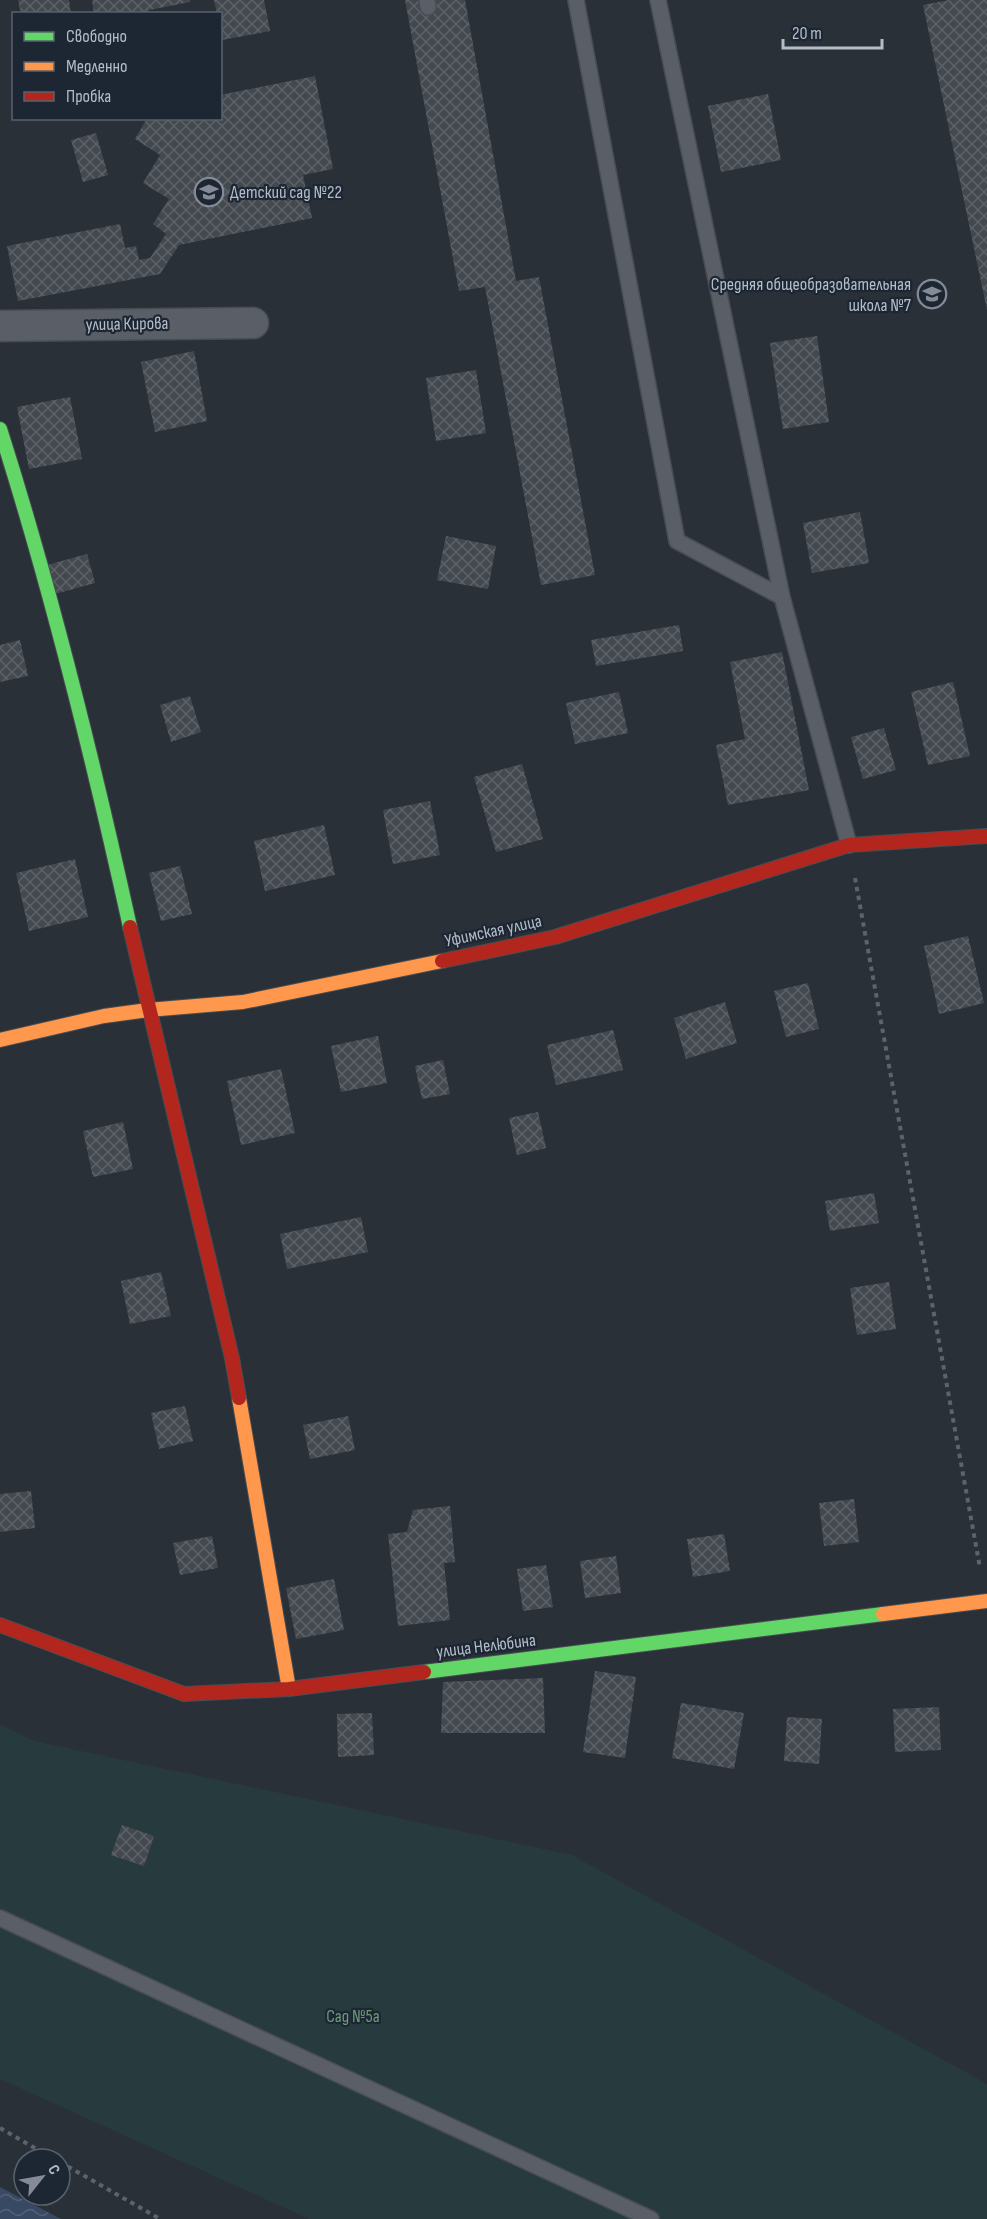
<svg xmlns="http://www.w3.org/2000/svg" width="987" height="2219" viewBox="0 0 987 2219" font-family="'Sofia Sans Condensed',sans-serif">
  <defs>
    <pattern id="water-waves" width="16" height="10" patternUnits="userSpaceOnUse" patternTransform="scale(1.5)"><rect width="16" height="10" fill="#384963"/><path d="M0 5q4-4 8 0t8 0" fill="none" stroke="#526178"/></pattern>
    <pattern id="building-cross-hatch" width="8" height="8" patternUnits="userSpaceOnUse" patternTransform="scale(1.5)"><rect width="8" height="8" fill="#444950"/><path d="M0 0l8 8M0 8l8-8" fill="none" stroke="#5d6168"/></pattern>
  </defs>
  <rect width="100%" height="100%" fill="#2a3038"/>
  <path fill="#273a3e" d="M 0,1724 L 34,1741 L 572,1855 L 987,2084 L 987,2219 L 309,2219 L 0,2079 Z"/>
  <path fill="url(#water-waves)" d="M 0,2187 L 61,2219 L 0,2219 Z"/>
  <path fill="url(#building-cross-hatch)" d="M 18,0 L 69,0 L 71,14 L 21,14 Z
    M 92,0 L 190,0 L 190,2 L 149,10 L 150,14 L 94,14 Z
    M 214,0 L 264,0 L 270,31 L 222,40 L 220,14 L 217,14 Z
    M 405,0 L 465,0 L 516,281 L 539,277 L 595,575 L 541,585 L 485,287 L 459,291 Z
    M 949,0 L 987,0 L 987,310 L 923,5 Z
    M 315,76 L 333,169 L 303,175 L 312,218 L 179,245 L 160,274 L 18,301 L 7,246 L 120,224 L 125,248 L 136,246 L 139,260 L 150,258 L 166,234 L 153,224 L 169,199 L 143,183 L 160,155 L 135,139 L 147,118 L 220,118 L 220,95 Z
    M 768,94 L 781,160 L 721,172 L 708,106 Z
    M 96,133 L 108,175 L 83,182 L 71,140 Z
    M 817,336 L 829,422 L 783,429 L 770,343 Z
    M 194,351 L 207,421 L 155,432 L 141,362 Z
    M 476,370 L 486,433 L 436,441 L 426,378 Z
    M 70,397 L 82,459 L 29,469 L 17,407 Z
    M 860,512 L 869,563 L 812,573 L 803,523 Z
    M 446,536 L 496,546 L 488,589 L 437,580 Z
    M 87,554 L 95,583 L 55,594 L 47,565 Z
    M 679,625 L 683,651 L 596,666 L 591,640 Z
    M 20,640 L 28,676 L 0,682 L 0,645 Z
    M 782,652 L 809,790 L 728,805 L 716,745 L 745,739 L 730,662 Z
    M 953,682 L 970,756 L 928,765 L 911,692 Z
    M 619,692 L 628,733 L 575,744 L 566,703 Z
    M 190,696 L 201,732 L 171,742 L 160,705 Z
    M 884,728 L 896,770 L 863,779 L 851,737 Z
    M 522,764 L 543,839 L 496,852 L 474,777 Z
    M 430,801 L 440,855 L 393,864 L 383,810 Z
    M 324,825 L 335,875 L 265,891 L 254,841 Z
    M 75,859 L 88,917 L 29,931 L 16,873 Z
    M 180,866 L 192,914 L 161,921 L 149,873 Z
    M 968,936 L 984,1003 L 939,1014 L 924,946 Z
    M 808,983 L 819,1029 L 786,1037 L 774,991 Z
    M 725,1002 L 737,1043 L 686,1059 L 674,1018 Z
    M 613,1030 L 623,1070 L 556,1085 L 547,1045 Z
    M 378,1036 L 387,1083 L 341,1092 L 331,1046 Z
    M 443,1060 L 450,1094 L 422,1099 L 415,1066 Z
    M 281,1069 L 295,1133 L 241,1145 L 227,1081 Z
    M 538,1112 L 546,1148 L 517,1155 L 509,1118 Z
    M 123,1122 L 133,1169 L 93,1177 L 83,1131 Z
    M 874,1193 L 879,1223 L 830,1231 L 825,1201 Z
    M 361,1217 L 368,1252 L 287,1269 L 280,1234 Z
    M 161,1272 L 171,1316 L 130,1324 L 121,1281 Z
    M 889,1282 L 896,1329 L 857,1335 L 850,1288 Z
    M 185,1406 L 193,1441 L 159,1449 L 151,1413 Z
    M 348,1416 L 355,1450 L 310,1459 L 303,1425 Z
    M 31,1491 L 35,1528 L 0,1532 L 0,1494 Z
    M 854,1499 L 859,1542 L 824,1546 L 819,1503 Z
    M 450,1506 L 455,1562 L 444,1563 L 450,1620 L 398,1626 L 388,1534 L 407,1532 L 413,1510 Z
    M 724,1534 L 730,1571 L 693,1577 L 687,1539 Z
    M 212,1536 L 218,1568 L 180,1575 L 173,1543 Z
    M 616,1556 L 621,1593 L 585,1598 L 580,1561 Z
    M 546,1565 L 553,1607 L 523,1611 L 517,1569 Z
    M 334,1579 L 344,1630 L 296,1639 L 286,1588 Z
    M 595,1671 L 636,1677 L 625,1758 L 583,1752 Z
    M 543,1678 L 545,1733 L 441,1733 L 443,1682 Z
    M 681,1703 L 744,1713 L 734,1769 L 672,1758 Z
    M 939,1707 L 941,1750 L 895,1752 L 893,1709 Z
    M 372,1713 L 374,1755 L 338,1757 L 337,1714 Z
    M 787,1717 L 822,1719 L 819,1764 L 784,1761 Z
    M 122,1825 L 154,1836 L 144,1866 L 111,1855 Z"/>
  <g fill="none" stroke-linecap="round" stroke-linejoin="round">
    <g stroke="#484c53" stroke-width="18">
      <path id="lane" d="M 427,0 L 428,7
        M 576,0 L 677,541 L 782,597 L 849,845
        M 658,0 L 782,597
        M 0,1918 L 651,2219"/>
    </g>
    <g stroke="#484c53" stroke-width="33">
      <path id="street" d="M 0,326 L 253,323"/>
    </g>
    <g stroke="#484c53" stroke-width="16">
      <path id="fast" d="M 0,429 C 52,592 93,759 130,927
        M 424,1672 L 883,1614"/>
    </g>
    <g stroke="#484c53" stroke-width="16">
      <path id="slow" d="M 0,1040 L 104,1016 L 148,1010 L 243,1002 L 442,961
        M 239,1398 L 289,1689
        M 883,1614 L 987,1601"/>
    </g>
    <g stroke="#484c53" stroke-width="16">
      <path id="jam" d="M 130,927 L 232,1358 L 239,1398
        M 442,961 L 555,937 L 849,845 L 987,836
        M 0,1625 L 184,1694 L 289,1689 L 424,1672"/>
    </g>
    <path stroke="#5d636a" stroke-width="4" stroke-dasharray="4.5 4.5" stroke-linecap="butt" d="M 855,878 L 980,1568
      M 0,2128 L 54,2159
      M 60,2162 L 160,2219"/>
    <use href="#lane" stroke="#5a5e66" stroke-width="15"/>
    <use href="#street" stroke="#5a5e66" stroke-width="30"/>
    <use href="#fast" stroke="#63d668" stroke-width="14"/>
    <use href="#slow" stroke="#ff974d" stroke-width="14"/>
    <use href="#jam" stroke="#b3261e" stroke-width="14"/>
  </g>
  <defs>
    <g id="school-ring" transform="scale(1.5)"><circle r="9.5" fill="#1d2633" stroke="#848b96" stroke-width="1.5"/><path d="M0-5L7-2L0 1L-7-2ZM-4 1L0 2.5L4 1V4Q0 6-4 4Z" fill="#848b96"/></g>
  </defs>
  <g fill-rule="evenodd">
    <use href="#school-ring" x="209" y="192"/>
    <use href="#school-ring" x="932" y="294"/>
  </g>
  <g text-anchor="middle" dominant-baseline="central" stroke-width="4.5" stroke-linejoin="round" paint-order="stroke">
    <g font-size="18" fill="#b4bcc9" stroke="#1d2633" text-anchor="start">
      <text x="230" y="192">Детский сад №22</text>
      <text x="911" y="284" text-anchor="end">Средняя общеобразовательная<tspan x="911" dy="21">школа №7</tspan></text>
    </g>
    <g font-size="18" fill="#b4bcc9" stroke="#1d2633">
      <text transform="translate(127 324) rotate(-1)">улица Кирова</text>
      <text transform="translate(493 931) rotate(-12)">Уфимская улица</text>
      <text transform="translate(486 1646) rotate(-7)">улица Нелюбина</text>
    </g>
    <g font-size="18" fill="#6b9a76" stroke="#1d2633">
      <text x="353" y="2016">Сад №5а</text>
    </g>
  </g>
  <rect x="12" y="12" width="210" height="108" fill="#1d2633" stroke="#59626f" stroke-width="1.5"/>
  <rect x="24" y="32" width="30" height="9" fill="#63d668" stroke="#59626f" stroke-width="1.5"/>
  <text x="66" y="42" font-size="18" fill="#b4bcc9">Свободно</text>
  <rect x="24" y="62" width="30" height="9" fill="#ff974d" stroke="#59626f" stroke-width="1.5"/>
  <text x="66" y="72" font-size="18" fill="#b4bcc9">Медленно</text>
  <rect x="24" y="92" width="30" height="9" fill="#b3261e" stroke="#59626f" stroke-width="1.5"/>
  <text x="66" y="102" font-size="18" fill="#b4bcc9">Пробка</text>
  <g transform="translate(42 2177) rotate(59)"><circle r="28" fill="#1d2633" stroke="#59626f" stroke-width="1.5"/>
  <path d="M0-4.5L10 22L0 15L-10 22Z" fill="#848b96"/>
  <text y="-9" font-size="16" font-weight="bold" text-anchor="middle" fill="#b4bcc9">С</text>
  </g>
  <path d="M783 39v9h99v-9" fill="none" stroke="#b4bcc9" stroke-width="3"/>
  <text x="792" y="39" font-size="18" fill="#b4bcc9" stroke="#1d2633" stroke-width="4.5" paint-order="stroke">20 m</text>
</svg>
